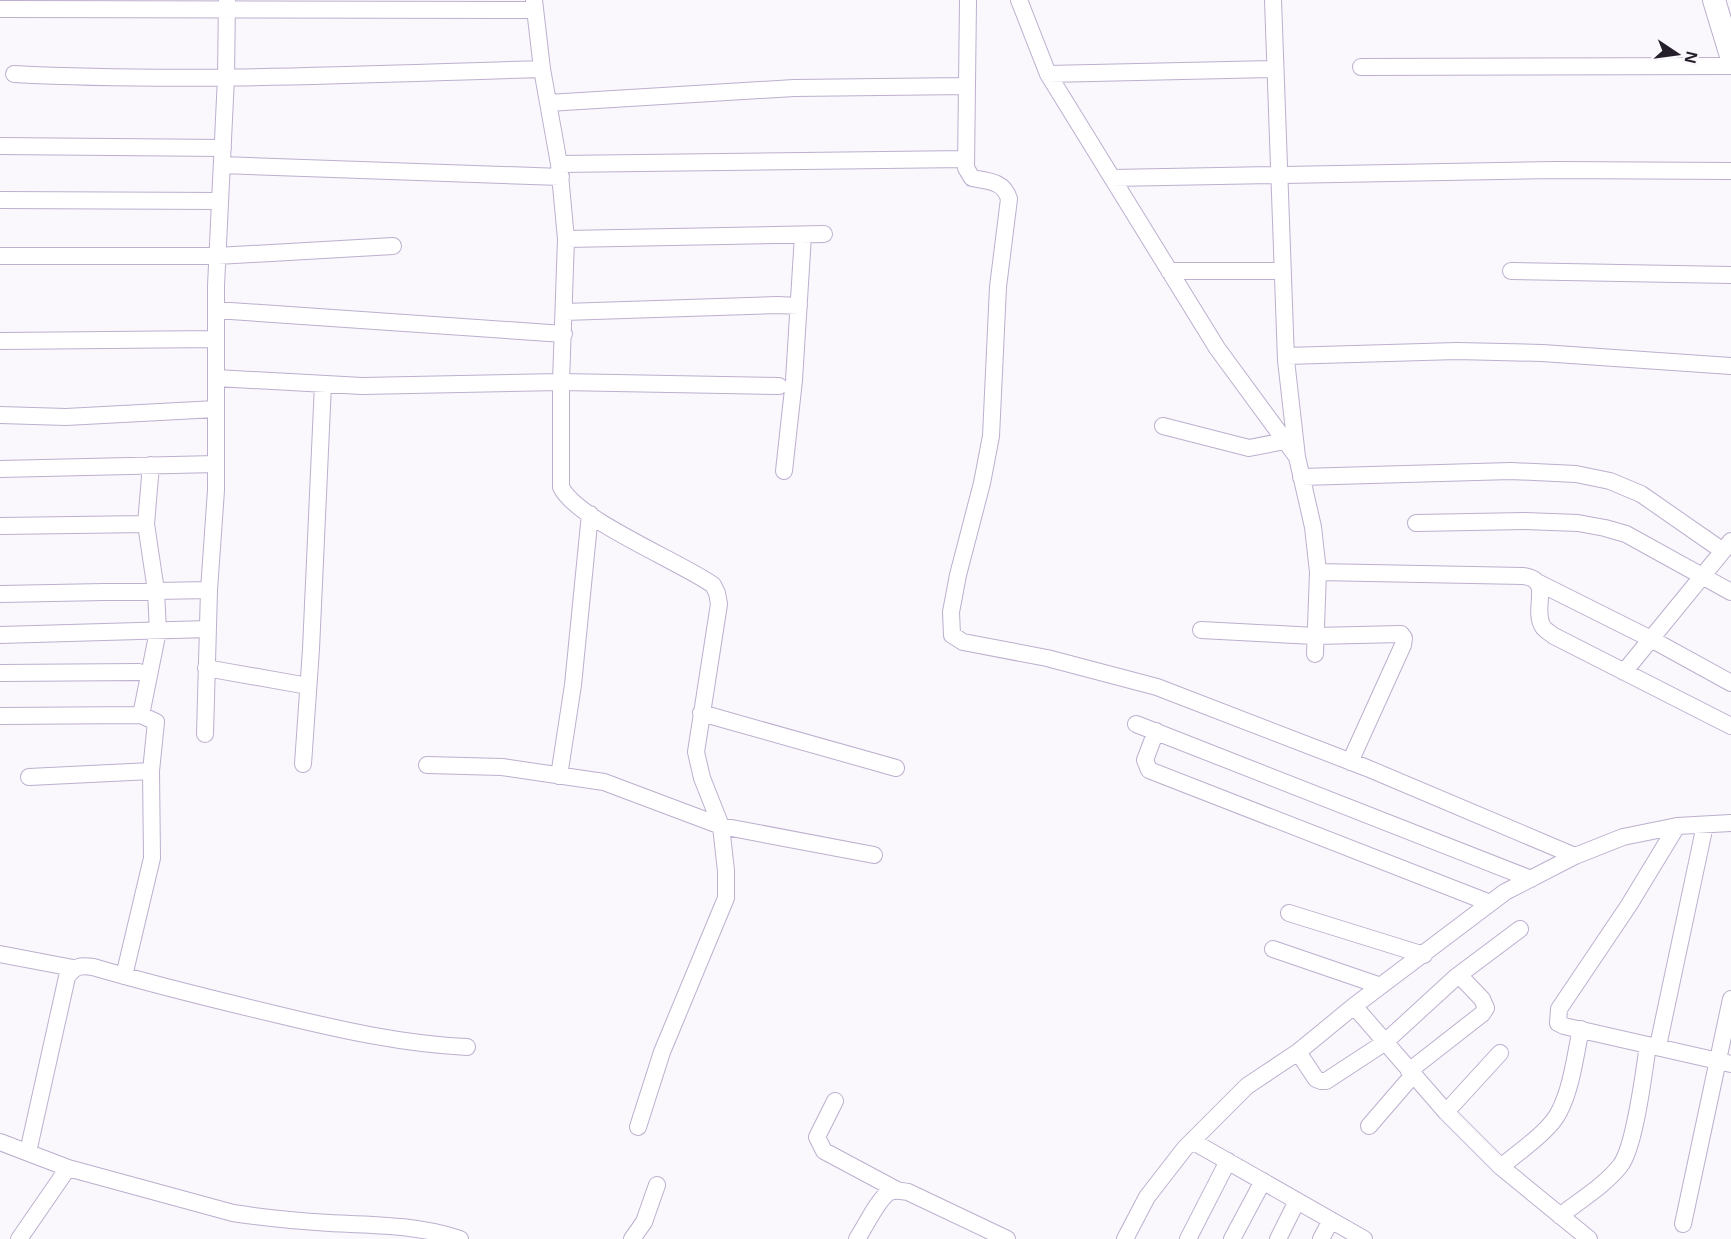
<svg xmlns="http://www.w3.org/2000/svg" width="1731" height="1239" viewBox="0 0 1731 1239" font-family="Arial,sans-serif">
  <rect width="100%" height="100%" fill="#faf7fd"/>
  <g fill="none" stroke-linecap="round" stroke-linejoin="round">
    <g stroke="#bdafce" stroke-width="18">
      <path id="street" d="M 534,0 L 542,69 L 559,164 L 566,239 L 561,382 L 561,487 C 577,520 679,561 713,585 L 717,593 L 719,604 L 696,752 L 702,778 L 721,826 L 726,871 L 726,898 L 662,1052 L 638,1127
        M 968,0 L 966,168 L 972,178 C 988,181 1004,181 1009,199 L 998,287 L 991,436 L 982,483 L 958,575 L 951,612 L 952,635 L 963,642 L 1047,658 L 1157,687 L 1367,768 L 1575,856
        M 1019,0 L 1048,74 L 1217,348 L 1297,457
        M 1273,0 L 1286,360 L 1297,457 L 1313,527 L 1318,572 L 1315,654
        M 0,9 L 534,10
        M 1361,67 L 1731,66
        M 14,74 C 190,83 366,74 542,69
        M 1048,74 L 1274,69
        M 548,103 L 794,88 L 966,86
        M 0,146 L 223,148
        M 559,164 L 965,159
        M 222,165 L 561,177
        M 1112,178 L 1556,170 L 1731,171
        M 0,200 L 220,201
        M 566,239 L 824,234
        M 0,256 L 217,256 L 393,246
        M 1169,271 L 1282,271
        M 1511,271 L 1731,275
        M 216,310 L 564,334
        M 564,312 L 777,305 L 799,306
        M 0,341 L 216,339
        M 1286,356 L 1457,351 L 1542,353 L 1731,366
        M 216,378 L 362,386 L 561,382 L 779,386
        M 0,415 L 66,417 L 216,409
        M 1163,426 L 1249,448 L 1285,441
        M 0,469 L 216,464
        M 784,471 L 794,380 L 803,235
        M 1301,477 L 1511,471 L 1576,474 L 1610,481 L 1641,494 L 1723,551
        M 1416,523 L 1525,521 L 1578,523 L 1605,528 L 1626,534 L 1731,592
        M 0,526 L 146,524
        M 1318,572 L 1523,576 C 1554,580 1531,608 1543,627 C 1545,630 1550,633 1554,636 L 1731,726
        M 1539,583 L 1651,639 L 1731,683
        M 0,594 L 209,590
        M 1201,630 L 1315,636 L 1401,634 L 1404,638 L 1403,645 L 1350,762
        M 0,635 L 208,629
        M 206,668 L 308,686
        M 1624,672 L 1731,541
        M 0,673 L 139,672
        M 701,713 L 896,768
        M 0,716 L 141,715
        M 1136,724 L 1531,879
        M 1156,731 L 1145,760 L 1149,770 L 1490,903
        M 205,734 L 209,590 L 216,490 L 216,286 L 226,77 L 227,0
        M 303,764 L 311,649 L 323,384
        M 427,765 L 502,767 L 604,782 L 721,826 L 874,855
        M 559,776 L 573,685 L 590,514
        M 29,777 L 151,771
        M 1677,826 L 1629,905 L 1559,1009 L 1558,1023 L 1564,1026 L 1731,1064
        M 1289,913 L 1424,955
        M 1273,949 L 1381,986
        M 0,954 L 73,968
        M 124,976 L 152,858 L 151,771 L 156,722 L 141,715 L 158,631 L 156,591 L 146,524 L 151,465
        M 1354,1006 L 1446,1112 L 1501,1167 L 1589,1239
        M 1658,1046 L 1705,825
        M 1298,1052 L 1316,1079 L 1321,1081 L 1326,1081 L 1384,1043 L 1456,977 L 1520,929
        M 1409,1071 L 1482,1014 L 1486,1008 L 1482,999 L 1459,975
        M 835,1101 L 817,1137 L 824,1151 L 897,1190
        M 1446,1112 L 1500,1053
        M 1369,1126 L 1413,1075
        M 1192,1141 L 1364,1239
        M 0,1142 L 68,1168 L 233,1213 C 265,1218 298,1221 330,1223 C 374,1225 418,1225 460,1239
        M 28,1152 L 67,977 C 75,966 80,965 93,967 C 155,985 216,1000 279,1015 C 341,1030 403,1044 467,1047
        M 1501,1167 C 1518,1152 1549,1132 1559,1112 C 1572,1087 1575,1056 1581,1029
        M 1560,1216 C 1580,1200 1604,1186 1620,1166 C 1635,1148 1644,1071 1648,1045
        M 1683,1224 L 1731,999
        M 19,1239 L 68,1168
        M 632,1239 L 644,1222 L 657,1185
        M 857,1239 C 865,1227 877,1201 888,1193 C 894,1189 901,1191 908,1192 L 1007,1239
        M 1125,1239 L 1147,1197 L 1185,1148 L 1247,1086 L 1298,1052 L 1354,1006 L 1505,892 L 1575,856 L 1623,837 L 1677,826 L 1731,823
        M 1188,1239 L 1228,1161
        M 1232,1239 L 1263,1181
        M 1278,1239 L 1297,1201
        M 1321,1239 L 1331,1220"/>
    </g>
    <g stroke="#bdafce" stroke-width="24">
      <path id="secondary" d="M 1714,0 L 1731,56"/>
    </g>
    <use href="#street" stroke="#fff" stroke-width="16"/>
    <use href="#secondary" stroke="#fff" stroke-width="22"/>
  </g>
  <g transform="translate(1677 54) rotate(103)" stroke="#faf7fd" stroke-width="4.5" paint-order="stroke">
  <path d="M0-4.5L10 22L0 15L-10 22Z" fill="#241e2a"/>
  <text y="-9" font-size="16" font-weight="bold" text-anchor="middle" fill="#241e2a">N</text>
  </g>
</svg>
